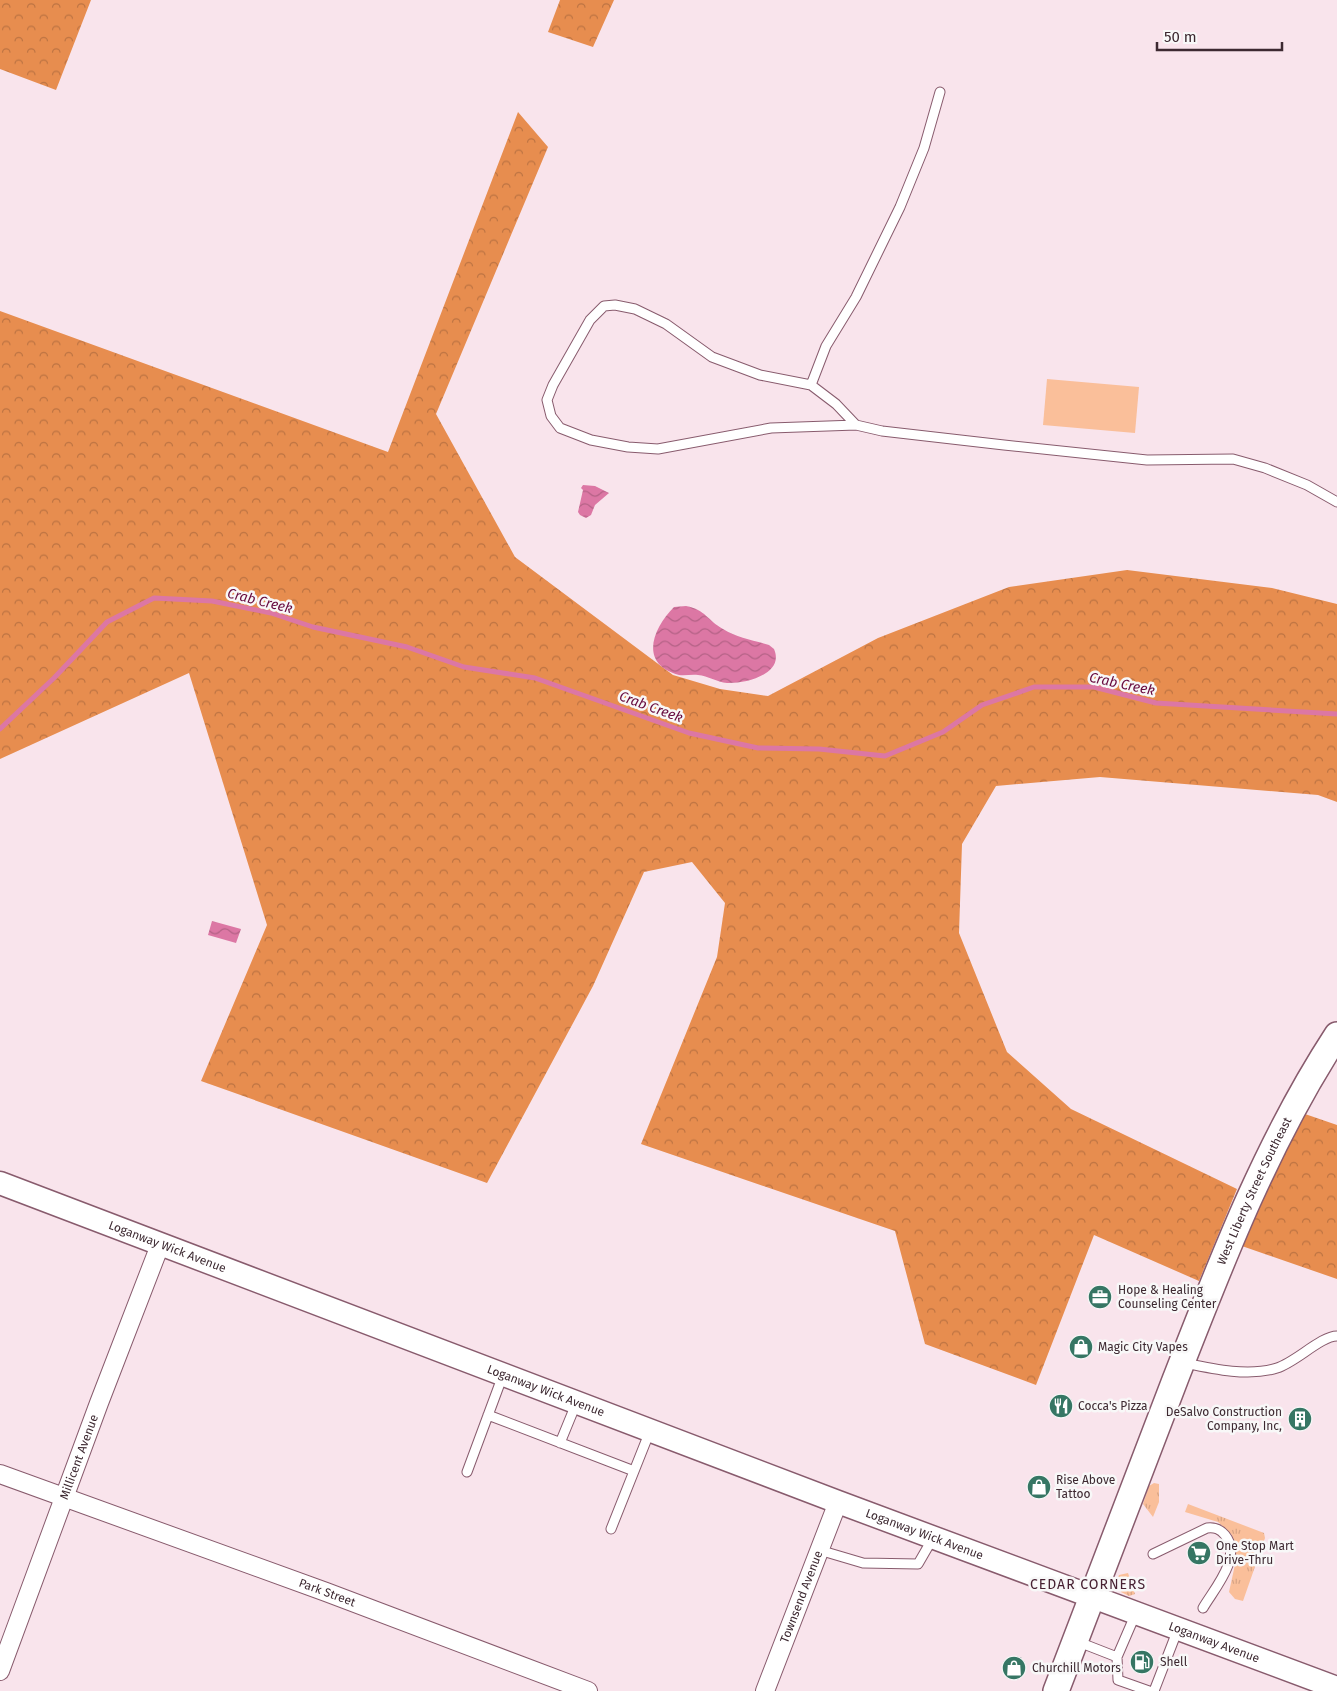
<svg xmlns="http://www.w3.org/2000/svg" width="1337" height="1691" viewBox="0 0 1337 1691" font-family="'Fira Sans',sans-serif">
  <defs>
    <pattern id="grass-tufts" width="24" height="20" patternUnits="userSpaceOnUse" patternTransform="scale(1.25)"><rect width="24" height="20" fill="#fabf9a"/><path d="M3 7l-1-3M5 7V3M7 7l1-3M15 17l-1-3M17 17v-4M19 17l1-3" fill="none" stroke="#d7a485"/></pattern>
    <pattern id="forest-crowns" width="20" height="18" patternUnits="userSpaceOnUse" patternTransform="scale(1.25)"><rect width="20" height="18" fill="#e78d4f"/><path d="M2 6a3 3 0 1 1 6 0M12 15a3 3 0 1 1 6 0" fill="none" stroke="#bc7342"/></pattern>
    <pattern id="water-waves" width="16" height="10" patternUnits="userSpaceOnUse" patternTransform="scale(1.25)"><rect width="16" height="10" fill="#dc77a4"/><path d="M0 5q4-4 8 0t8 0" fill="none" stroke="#b46286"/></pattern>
  </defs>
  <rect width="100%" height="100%" fill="#f9e4ec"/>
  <path fill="url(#grass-tufts)" d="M 1154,1483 L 1159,1484 L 1159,1502 L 1153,1517 L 1143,1504 L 1149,1486 Z
    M 1188,1504 L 1264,1533 L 1265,1538 L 1243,1601 L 1235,1599 L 1229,1592 L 1236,1560 L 1232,1535 L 1218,1522 L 1185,1512 Z
    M 1128,1573 L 1135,1594 L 1129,1596 L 1121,1592 L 1117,1581 L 1119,1575 Z"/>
  <path fill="url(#forest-crowns)" d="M 0,0 L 91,0 L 56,90 L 0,69 Z
    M 560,0 L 614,0 L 593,47 L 548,32 Z
    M 518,112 L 548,147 L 436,414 L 515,557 L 673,675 L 720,689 L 768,696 L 878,638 L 1009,587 L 1127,570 L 1272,588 L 1337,604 L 1337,802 L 1318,795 L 1100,777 L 996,786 L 962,844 L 959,933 L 1007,1052 L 1071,1109 L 1237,1189 L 1199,1281 L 1094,1235 L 1036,1385 L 925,1344 L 895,1231 L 641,1144 L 717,957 L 725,903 L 692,862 L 644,872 L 593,986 L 487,1183 L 201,1081 L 267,925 L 189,673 L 0,759 L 0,311 L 388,452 Z
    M 1305,1114 L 1337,1125 L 1337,1279 L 1239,1245 Z"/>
  <path fill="#fabf9a" d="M 1047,379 L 1139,387 L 1135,433 L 1043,425 Z"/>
  <path fill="url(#water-waves)" d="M 583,485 L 595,486 L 609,493 L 595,505 L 591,515 L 586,518 L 580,515 L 578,512 L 583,490 L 581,488 Z
    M 686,606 C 706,610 707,620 723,629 C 737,638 753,640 769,645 L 774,649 C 785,674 745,684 727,683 C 717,682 708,676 698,675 C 692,674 685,676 679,675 C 638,664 653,628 674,607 Z
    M 212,921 L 241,929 L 236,943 L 208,935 Z"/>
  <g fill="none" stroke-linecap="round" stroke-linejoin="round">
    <path stroke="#dc77a4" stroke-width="5" d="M 0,729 L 54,678 L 107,622 L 154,598 L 212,601 L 271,613 L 313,627 L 407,647 L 464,667 L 535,678 L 689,733 L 758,748 L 819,749 L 885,756 L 943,732 L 982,705 L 1034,687 L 1094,687 L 1156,703 L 1337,714"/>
    <g stroke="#885b6d" stroke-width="11">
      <path id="service" d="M 811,385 L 826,346 L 856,297 L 900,207 L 924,148 L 940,92
        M 856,425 L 836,404 L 811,385 L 760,375 L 712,357 L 666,324 L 635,309 L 615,305 L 604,306 L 590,320 L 553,385 L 547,400 L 551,416 L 560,428 L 591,440 L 628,447 L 658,449 L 771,428 L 856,425 L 882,431 L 1004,445 L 1147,460 L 1233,459 L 1265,468 L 1307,485 L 1337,502
        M 1185,1363 C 1213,1369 1249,1377 1277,1368 C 1296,1362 1321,1336 1337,1336
        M 488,1415 L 634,1471
        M 560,1443 L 576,1404
        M 467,1472 L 503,1375
        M 611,1529 L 650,1431
        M 819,1550 L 863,1563 L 918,1564 L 933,1538
        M 1153,1554 L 1207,1528 C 1215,1527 1220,1529 1225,1535 C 1243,1557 1214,1589 1203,1608
        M 1076,1641 L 1117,1657 L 1118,1680 L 1149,1691
        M 1117,1657 L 1136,1613
        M 1154,1691 L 1178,1629"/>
    </g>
    <g stroke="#885b6d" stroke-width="20">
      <g id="minor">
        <path id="s1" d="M 0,1474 L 326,1592 L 588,1691"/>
        <path id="s2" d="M 0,1671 L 99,1403 L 160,1245"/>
        <path id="s3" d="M 765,1691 L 838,1502"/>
      </g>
    </g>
    <g stroke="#885b6d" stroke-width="25">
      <g id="tertiary">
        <path id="s4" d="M 0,1183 L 838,1502 L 1337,1688"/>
      </g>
    </g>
    <g stroke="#885b6d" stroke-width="28">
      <g id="secondary">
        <path id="s5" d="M 1056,1691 C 1096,1587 1135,1484 1175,1380 C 1221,1262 1267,1142 1337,1035"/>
      </g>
    </g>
    <use href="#service" stroke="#fff" stroke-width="9"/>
    <use href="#minor" stroke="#fff" stroke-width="18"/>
    <use href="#tertiary" stroke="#fff" stroke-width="22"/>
    <use href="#secondary" stroke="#fff" stroke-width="25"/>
  </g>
  <defs>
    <g id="office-disc" transform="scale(1.25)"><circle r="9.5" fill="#367664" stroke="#f8f8f8"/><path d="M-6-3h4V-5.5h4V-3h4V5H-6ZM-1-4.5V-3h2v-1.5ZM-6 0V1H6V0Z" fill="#fff"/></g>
    <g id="shop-disc" transform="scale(1.25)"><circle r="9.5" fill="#367664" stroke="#f8f8f8"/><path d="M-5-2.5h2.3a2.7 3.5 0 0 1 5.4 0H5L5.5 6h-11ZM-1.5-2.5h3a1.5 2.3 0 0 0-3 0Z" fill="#fff"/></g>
    <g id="restaurant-disc" transform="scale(1.25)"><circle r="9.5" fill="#367664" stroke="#f8f8f8"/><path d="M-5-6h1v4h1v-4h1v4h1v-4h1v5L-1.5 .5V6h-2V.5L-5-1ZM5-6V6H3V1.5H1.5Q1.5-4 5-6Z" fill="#fff"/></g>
    <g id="building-disc" transform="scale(1.25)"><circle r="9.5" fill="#367664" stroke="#f8f8f8"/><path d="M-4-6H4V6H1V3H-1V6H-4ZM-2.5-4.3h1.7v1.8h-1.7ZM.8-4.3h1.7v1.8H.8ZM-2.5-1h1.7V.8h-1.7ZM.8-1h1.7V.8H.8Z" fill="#fff"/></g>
    <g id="supermarket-disc" transform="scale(1.25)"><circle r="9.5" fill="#367664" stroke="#f8f8f8"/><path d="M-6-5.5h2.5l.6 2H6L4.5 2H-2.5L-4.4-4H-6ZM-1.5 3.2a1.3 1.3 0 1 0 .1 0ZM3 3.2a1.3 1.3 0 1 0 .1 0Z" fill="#fff"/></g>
    <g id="fuel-disc" transform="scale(1.25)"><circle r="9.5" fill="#367664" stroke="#f8f8f8"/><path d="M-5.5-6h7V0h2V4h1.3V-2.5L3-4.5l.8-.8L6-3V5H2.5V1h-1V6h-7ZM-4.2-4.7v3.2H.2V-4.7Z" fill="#fff"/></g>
  </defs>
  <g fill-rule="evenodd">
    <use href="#office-disc" x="1100" y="1297"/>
    <use href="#shop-disc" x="1081" y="1347"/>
    <use href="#restaurant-disc" x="1061" y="1406"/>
    <use href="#building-disc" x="1300" y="1419"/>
    <use href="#shop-disc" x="1039" y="1487"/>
    <use href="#supermarket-disc" x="1199" y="1553"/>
    <use href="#fuel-disc" x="1142" y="1662"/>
    <use href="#shop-disc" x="1014" y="1668"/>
  </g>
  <g text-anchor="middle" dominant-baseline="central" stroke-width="5" stroke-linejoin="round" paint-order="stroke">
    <g font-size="12" fill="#3d2931" stroke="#f8f8f8">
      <text stroke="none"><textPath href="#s5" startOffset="538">West Liberty Street Southeast</textPath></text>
      <text stroke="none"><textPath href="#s4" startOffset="179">Loganway Wick Avenue</textPath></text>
      <text stroke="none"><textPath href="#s4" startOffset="584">Loganway Wick Avenue</textPath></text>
      <text stroke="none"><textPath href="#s2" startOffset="228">Millicent Avenue</textPath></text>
      <text stroke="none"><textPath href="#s4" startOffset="989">Loganway Wick Avenue</textPath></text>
      <text stroke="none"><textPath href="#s1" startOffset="348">Park Street</textPath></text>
      <text stroke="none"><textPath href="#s3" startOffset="101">Townsend Avenue</textPath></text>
      <text stroke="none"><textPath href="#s4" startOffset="1298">Loganway Avenue</textPath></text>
    </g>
    <g font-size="12" fill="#3d2931" stroke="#f8f8f8" text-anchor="start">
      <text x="1118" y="1290">Hope &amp; Healing<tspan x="1118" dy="14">Counseling Center</tspan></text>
      <text x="1098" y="1347">Magic City Vapes</text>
      <text x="1078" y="1406">Cocca's Pizza</text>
      <text x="1282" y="1412" text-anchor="end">DeSalvo Construction<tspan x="1282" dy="14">Company, Inc,</tspan></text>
      <text x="1056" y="1480">Rise Above<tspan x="1056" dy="14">Tattoo</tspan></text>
      <text x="1216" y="1546">One Stop Mart<tspan x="1216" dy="14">Drive-Thru</tspan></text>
      <text x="1160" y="1662">Shell</text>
      <text x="1032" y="1668">Churchill Motors</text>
    </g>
    <g font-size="14" font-style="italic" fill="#680b3f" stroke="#f8f8f8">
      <text transform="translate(260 601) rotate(14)">Crab Creek</text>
      <text transform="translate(1122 684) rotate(12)">Crab Creek</text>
      <text transform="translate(651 707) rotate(20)">Crab Creek</text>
    </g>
    <g font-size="14" letter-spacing="1" fill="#472132" stroke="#f8f8f8">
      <text x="1088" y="1584">CEDAR CORNERS</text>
    </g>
  </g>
  <path d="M1157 42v8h125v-8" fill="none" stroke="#3d2931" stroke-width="2.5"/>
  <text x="1164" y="42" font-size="15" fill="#3d2931" stroke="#f8f8f8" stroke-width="4" paint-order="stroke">50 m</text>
</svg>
